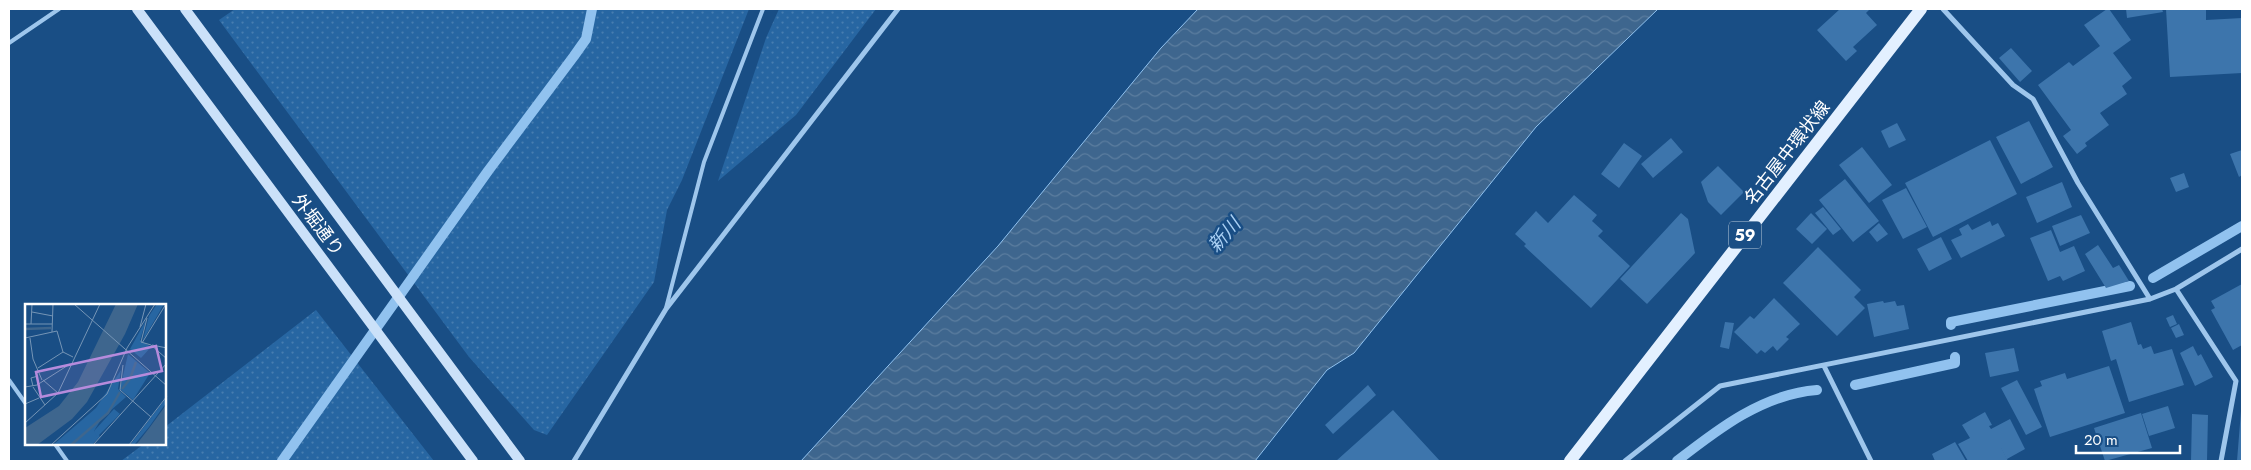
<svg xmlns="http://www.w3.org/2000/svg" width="2251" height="470" viewBox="0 0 2251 470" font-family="Jost,'Noto Sans JP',sans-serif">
  <defs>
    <pattern id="grass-dots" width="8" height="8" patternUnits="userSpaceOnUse" patternTransform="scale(1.25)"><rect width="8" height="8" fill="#2766a2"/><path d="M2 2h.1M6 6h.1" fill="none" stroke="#477db0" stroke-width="1.8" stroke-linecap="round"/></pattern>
    <pattern id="water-waves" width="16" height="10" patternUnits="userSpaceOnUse" patternTransform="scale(1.25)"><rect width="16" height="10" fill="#3e668e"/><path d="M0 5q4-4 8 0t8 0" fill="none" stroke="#5b7d9f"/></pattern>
  </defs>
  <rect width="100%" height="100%" fill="#194e85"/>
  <path fill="url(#grass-dots)" d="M 235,9 L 749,9 L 682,180 L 667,210 L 654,282 L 547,435 L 534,430 L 469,357 L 219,20 Z
    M 779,9 L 876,9 L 796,115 L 718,181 L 766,38 Z
    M 316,310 L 434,461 L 121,461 L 144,444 L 165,444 L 165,427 Z"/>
  <path fill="url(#water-waves)" stroke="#91c2ef" d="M 1198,9 L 1658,9 L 1536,127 L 1354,353 L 1327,370 L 1255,461 L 801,461 L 998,246 L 1161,48 Z"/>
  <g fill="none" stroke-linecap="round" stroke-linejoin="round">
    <path stroke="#91c2ef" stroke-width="10" d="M 2153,278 L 2242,226
      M 1951,325 L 1951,322 L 2130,286
      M 1855,385 L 1955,363 L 1955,357
      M 282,461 L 488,171 L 574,56 L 586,39 L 592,9
      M 1677,461 C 1718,429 1763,394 1817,390"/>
  </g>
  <path fill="#3d75ac" d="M 1840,9 L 1870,9 L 1866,13 L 1877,25 L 1853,47 L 1857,51 L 1846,61 L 1817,30 Z
    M 2107,9 L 2109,9 L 2131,40 L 2113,53 L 2132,78 L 2122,86 L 2127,94 L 2100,113 L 2109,125 L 2085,143 L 2087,146 L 2077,154 L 2063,136 L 2071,130 L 2038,85 L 2069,62 L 2073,66 L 2100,46 L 2084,25 Z
    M 2126,9 L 2162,9 L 2163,12 L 2127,18 Z
    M 2166,9 L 2206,9 L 2206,20 L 2242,18 L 2242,73 L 2170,77 Z
    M 2011,48 L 2032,71 L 2020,82 L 1999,58 Z
    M 2029,121 L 2053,167 L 2021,184 L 1996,137 Z
    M 1897,123 L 1906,140 L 1889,148 L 1881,131 Z
    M 1671,138 L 1683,152 L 1653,178 L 1641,164 Z
    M 1990,140 L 2017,194 L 1933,237 L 1905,183 Z
    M 1624,143 L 1642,156 L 1619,188 L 1601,174 Z
    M 1862,147 L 1892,185 L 1869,203 L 1839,165 Z
    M 2242,150 L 2242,175 L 2239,177 L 2230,154 Z
    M 1718,166 L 1744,192 L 1721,215 L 1708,202 L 1701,182 Z
    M 2184,173 L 2189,187 L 2176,192 L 2170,178 Z
    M 1845,179 L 1879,221 L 1853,242 L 1819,200 Z
    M 2062,182 L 2072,207 L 2037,223 L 2026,197 Z
    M 1906,188 L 1927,227 L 1903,239 L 1882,200 Z
    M 1574,195 L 1597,215 L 1592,221 L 1603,231 L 1598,236 L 1630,266 L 1591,308 L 1524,246 L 1526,244 L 1515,234 L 1536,211 L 1548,223 Z
    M 1823,207 L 1841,229 L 1833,235 L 1815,213 Z
    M 1681,213 L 1688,219 L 1695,253 L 1647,304 L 1620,279 Z
    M 1811,213 L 1827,229 L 1812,244 L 1796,229 Z
    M 2081,215 L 2090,233 L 2060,246 L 2052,226 Z
    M 1990,221 L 1992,226 L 1998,223 L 2005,236 L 1961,258 L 1951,240 L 1962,235 L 1959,229 L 1968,224 L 1972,230 Z
    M 1879,223 L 1888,234 L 1877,242 L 1869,232 Z
    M 2051,230 L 2060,252 L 2074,246 L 2085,271 L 2063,281 L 2060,276 L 2048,281 L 2030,238 Z
    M 1941,237 L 1952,259 L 1929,271 L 1917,249 Z
    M 2098,245 L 2113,268 L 2119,265 L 2129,281 L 2106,288 L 2085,254 Z
    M 1818,247 L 1861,290 L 1854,297 L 1865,308 L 1837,336 L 1783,283 Z
    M 2242,284 L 2242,345 L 2233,350 L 2211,310 L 2215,308 L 2211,301 Z
    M 1774,298 L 1800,324 L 1786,337 L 1789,339 L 1777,351 L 1773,346 L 1765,353 L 1761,350 L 1757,354 L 1734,332 L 1750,316 L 1754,319 Z
    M 1883,301 L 1884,303 L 1895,301 L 1897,306 L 1904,305 L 1909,329 L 1874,337 L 1867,304 Z
    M 2173,315 L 2177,324 L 2170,327 L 2166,318 Z
    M 1725,322 L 1734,323 L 1729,349 L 1720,347 Z
    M 2131,322 L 2138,345 L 2141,344 L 2143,349 L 2151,346 L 2154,354 L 2172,349 L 2184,385 L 2129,402 L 2116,359 L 2111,361 L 2102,331 Z
    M 2179,324 L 2184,335 L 2176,338 L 2171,328 Z
    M 2193,346 L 2198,356 L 2201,354 L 2213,377 L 2195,386 L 2180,353 Z
    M 2014,348 L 2019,371 L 1990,377 L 1985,353 Z
    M 2109,366 L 2125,413 L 2050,437 L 2034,389 L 2042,386 L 2040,381 L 2065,373 L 2067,379 Z
    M 2017,380 L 2042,427 L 2026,435 L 2001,388 Z
    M 1368,385 L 1376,395 L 1333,434 L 1325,425 Z
    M 2168,406 L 2175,428 L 2149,436 L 2142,414 Z
    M 1393,410 L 1440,461 L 1336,461 Z
    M 2241,411 L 2242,411 L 2242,461 L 2237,461 Z
    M 1985,412 L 1992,425 L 1989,426 L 1991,429 L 2010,419 L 2025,449 L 2007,459 L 1994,434 L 2008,461 L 1968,461 L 1958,444 L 1970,438 L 1962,425 Z
    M 2141,413 L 2152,448 L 2105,461 L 2094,428 Z
    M 2192,414 L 2208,415 L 2207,461 L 2191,461 Z
    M 1955,442 L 1966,461 L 1935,461 L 1932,454 Z"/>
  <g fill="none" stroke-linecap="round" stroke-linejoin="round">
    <path stroke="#9ec6ec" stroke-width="4" d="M 9,43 L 59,9
      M 666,308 L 704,162 L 763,9
      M 9,380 L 26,404
      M 55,444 L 67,461"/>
    <path stroke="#9ec6ec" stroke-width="5" d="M 1943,9 L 2013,85 L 2033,99 L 2078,183 L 2150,299
      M 2176,289 L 2236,381 L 2221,461
      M 1824,366 L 1871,461
      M 574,461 L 666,309 L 898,9
      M 1625,461 L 1720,386 L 2150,299 L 2176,289 L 2242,249"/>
    <path stroke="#cbe1f9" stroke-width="10" d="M 137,9 L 473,461
      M 185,9 L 520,461"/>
    <path stroke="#e3f0ff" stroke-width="12" d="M 1570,461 L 1921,9"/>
  </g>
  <g text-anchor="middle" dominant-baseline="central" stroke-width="5" stroke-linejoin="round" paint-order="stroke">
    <rect fill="#194e85" stroke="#bacada" stroke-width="1" x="1729" y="221.5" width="32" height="27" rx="4"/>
    <g font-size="16" font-weight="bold" fill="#fff">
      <text x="1745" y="235">59</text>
    </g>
    <g font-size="18" fill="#fff" stroke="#194e85">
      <text transform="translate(1787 153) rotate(-52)">名古屋中環状線</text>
      <text transform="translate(318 225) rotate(53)">外堀通り</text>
    </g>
    <g font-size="19" font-style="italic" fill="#aad0f4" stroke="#194e85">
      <text transform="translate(1224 235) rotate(-49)">新川</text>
    </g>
  </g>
  <g transform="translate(25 304)">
    <rect width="141" height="141" fill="#194e85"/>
    <path d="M 132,0 L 139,0 L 118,36 L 124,12 ZM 121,16 L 115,36 L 126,43 L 116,54 L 105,45 ZM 103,50 L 125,69 L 108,96 L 95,85 ZM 96,66 L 93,85 L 101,93 L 77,114 L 69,127 L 75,132 L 67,141 L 28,141 L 71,104 ZM 141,94 L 141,99 L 124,123 L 109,141 L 105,141 Z" fill="#2766a2"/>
    <path d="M 89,105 L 95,110 L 72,133 L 69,127 Z" fill="#2766a2"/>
    <path d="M 91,0 L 113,0 L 100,30 L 62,98 L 47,115 L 12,141 L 0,141 L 0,124 L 34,102 L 53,78 ZM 141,101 L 141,141 L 111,141 L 125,123 Z" fill="#3e668e"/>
    <path fill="none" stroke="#3e668e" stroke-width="2.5" d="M 0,25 L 26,24M 97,85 L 105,75 L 111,58M 46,141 L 83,109 L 95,88"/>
    <path fill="none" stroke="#7595b6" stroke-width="1" d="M 49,0 L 142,82M 7,8 L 28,12M 122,14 L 116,38 L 126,41 L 142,55M 0,20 L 27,20M 6,20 L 7,0M 115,23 L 121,0M 27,28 L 28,0M 0,34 L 32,27 L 38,48 L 48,53M 5,34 L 8,55 L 17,76M 117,39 L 141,0M 127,41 L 142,44M 98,61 L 95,86 L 126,113M 13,64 L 38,48M 18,76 L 33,89M 8,82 L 6,74 L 13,72M 0,83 L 12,81 L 45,60M 8,83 L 20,101M 0,100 L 14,94M 0,119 L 33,89 L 75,0M 26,141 L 82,90 L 102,44 L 130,0M 68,141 L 142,59M 104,141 L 142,92"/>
    <path fill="#b68bdc" fill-opacity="0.15" stroke="#b68bdc" stroke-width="2.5" d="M 131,42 L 137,67 L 16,93 L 11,68 Z"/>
    <rect width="141" height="141" fill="none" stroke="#fff" stroke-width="2.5"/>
  </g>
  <rect width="2251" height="470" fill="none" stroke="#ffffff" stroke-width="20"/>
  <path d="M2076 445v8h104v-8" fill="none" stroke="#ffffff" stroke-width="2.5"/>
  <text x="2084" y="445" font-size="15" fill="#ffffff" stroke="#194e85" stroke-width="4" paint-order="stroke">20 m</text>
</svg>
